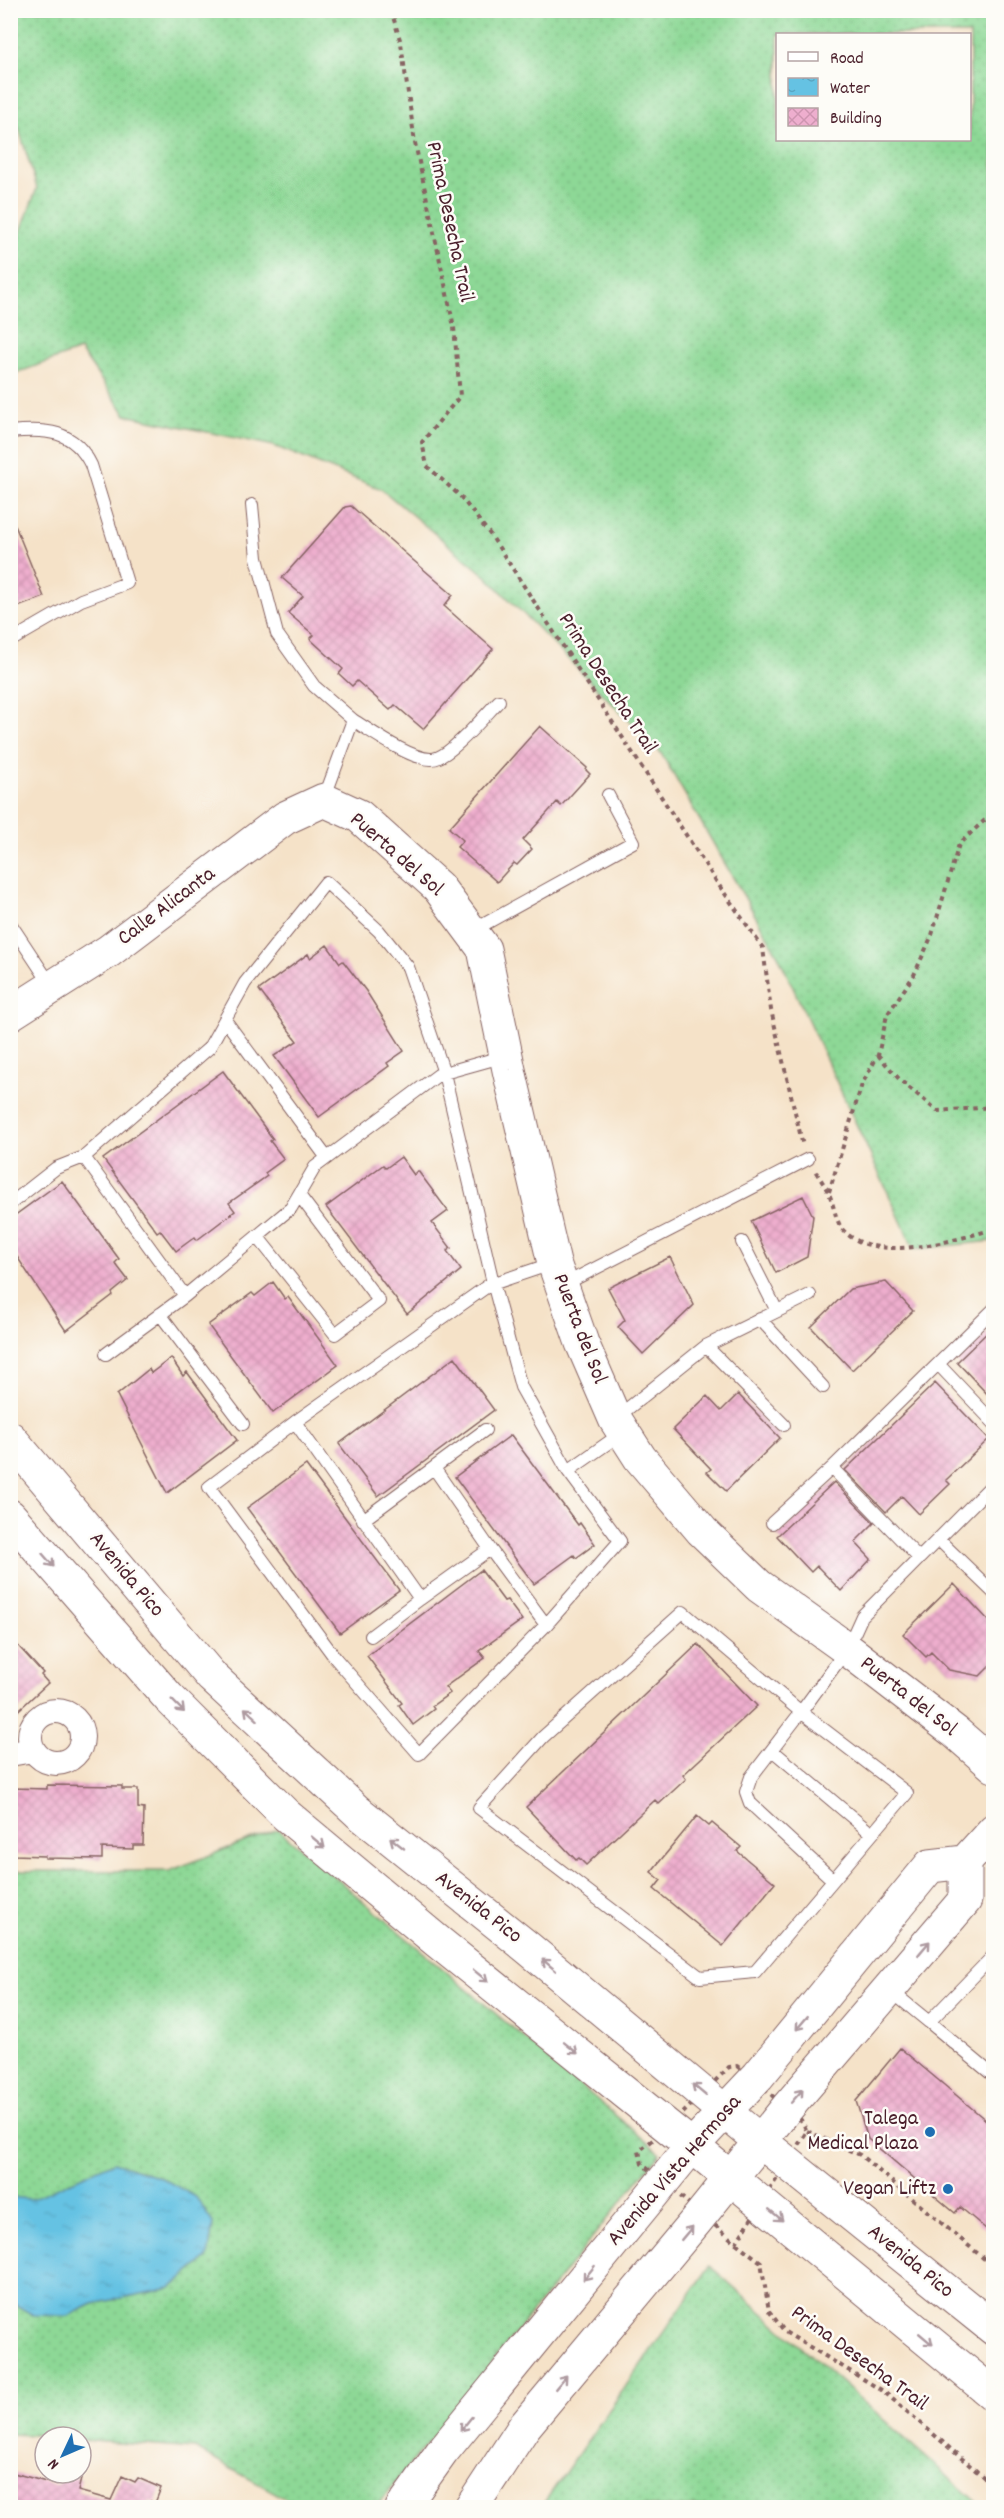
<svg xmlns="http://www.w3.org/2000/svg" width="1004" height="2518" viewBox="0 0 1004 2518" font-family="Dekko,sans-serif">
  <defs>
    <pattern id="grass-dots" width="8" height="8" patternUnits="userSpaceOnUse" patternTransform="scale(1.5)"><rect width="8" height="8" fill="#8dd896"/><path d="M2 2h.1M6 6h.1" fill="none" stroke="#7bb981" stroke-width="1.8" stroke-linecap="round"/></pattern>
    <pattern id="water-ripples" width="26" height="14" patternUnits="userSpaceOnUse" patternTransform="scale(1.5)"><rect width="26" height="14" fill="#65c2e3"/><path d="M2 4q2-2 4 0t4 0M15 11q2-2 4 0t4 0" fill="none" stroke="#59a6c3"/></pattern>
    <pattern id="building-cross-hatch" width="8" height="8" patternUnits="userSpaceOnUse" patternTransform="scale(1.5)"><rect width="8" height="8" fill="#eeaece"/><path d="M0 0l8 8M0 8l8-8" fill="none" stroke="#ce95b1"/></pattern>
  </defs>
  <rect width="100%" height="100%" fill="#fdfcf7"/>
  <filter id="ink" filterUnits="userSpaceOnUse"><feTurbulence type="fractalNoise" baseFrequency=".0167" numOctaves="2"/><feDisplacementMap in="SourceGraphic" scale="12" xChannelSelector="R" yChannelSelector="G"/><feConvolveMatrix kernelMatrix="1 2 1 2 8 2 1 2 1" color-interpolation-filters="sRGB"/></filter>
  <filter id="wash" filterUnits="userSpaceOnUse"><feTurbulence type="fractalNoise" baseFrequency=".008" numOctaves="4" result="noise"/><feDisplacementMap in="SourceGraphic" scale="24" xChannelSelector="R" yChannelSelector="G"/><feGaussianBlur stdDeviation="1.35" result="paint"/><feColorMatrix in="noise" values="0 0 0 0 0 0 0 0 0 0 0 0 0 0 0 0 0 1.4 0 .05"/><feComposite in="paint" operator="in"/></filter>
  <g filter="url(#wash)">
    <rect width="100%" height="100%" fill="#f5e2c8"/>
    <path fill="url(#grass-dots)" stroke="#6c7c60" stroke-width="1.5" fill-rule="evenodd" d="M 11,10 L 993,11 L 993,1241 L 914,1249 L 778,955 L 661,753 L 486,576 L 381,489 L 274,446 L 126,415 L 80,350 L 11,375 L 11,258 L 37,188 L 11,103 ZM 778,34 L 970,34 L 970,140 L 778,140 Z
      M 278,1829 L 660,2153 L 376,2507 L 301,2507 L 195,2449 L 81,2440 L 81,2437 L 11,2434 L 10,1871 L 169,1871 Z
      M 710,2266 L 982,2507 L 541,2507 Z"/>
    <path fill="url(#water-ripples)" stroke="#587087" stroke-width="1.5" d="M 114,2162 L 160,2177 L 196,2197 L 213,2223 L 208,2257 L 171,2288 L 93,2304 L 68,2316 L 33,2315 L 11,2302 L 11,2197 L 31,2199 Z"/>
    <g id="blocks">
      <path fill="url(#building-cross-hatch)" d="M 351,506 L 453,595 L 444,606 L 493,649 L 423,729 L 395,705 L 390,710 L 357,681 L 352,686 L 339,674 L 343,669 L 310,639 L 314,635 L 288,613 L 303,596 L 282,578 L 345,507 Z
        M 10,513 L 44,597 L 10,610 Z
        M 540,726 L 587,768 L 586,770 L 590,774 L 561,806 L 557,802 L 523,840 L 532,849 L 517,865 L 514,863 L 497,882 L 457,847 L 463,840 L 449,828 Z
        M 327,945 L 340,963 L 343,961 L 366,991 L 404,1051 L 387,1063 L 389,1066 L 319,1117 L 274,1056 L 297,1041 L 259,990 L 308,954 L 310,958 Z
        M 223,1071 L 273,1139 L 270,1141 L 284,1159 L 265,1173 L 267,1176 L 229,1203 L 235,1211 L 197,1240 L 195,1237 L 176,1251 L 160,1230 L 157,1232 L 103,1159 Z
        M 401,1157 L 414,1175 L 418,1171 L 448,1211 L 432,1223 L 451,1248 L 447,1251 L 461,1270 L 407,1314 L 326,1207 L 383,1165 L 386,1168 Z
        M 62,1181 L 119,1259 L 115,1263 L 128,1280 L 112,1293 L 113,1295 L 66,1331 L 10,1246 L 10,1219 Z
        M 803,1196 L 813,1216 L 807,1257 L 776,1273 L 751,1221 Z
        M 670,1257 L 694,1305 L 643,1354 L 618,1327 L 625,1320 L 608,1288 Z
        M 273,1282 L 285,1299 L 288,1297 L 338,1365 L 273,1413 L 208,1325 L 252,1293 L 255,1296 Z
        M 886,1282 L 913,1311 L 852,1370 L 811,1327 L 850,1289 Z
        M 993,1327 L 993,1400 L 957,1362 Z
        M 455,1357 L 494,1410 L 378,1496 L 339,1444 Z
        M 171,1358 L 183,1376 L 187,1372 L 237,1440 L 167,1493 L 117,1395 L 149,1369 L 151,1373 Z
        M 935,1383 L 989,1439 L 946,1480 L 950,1484 L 919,1514 L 902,1496 L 886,1512 L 845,1470 Z
        M 738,1394 L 780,1438 L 726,1491 L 707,1472 L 711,1469 L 673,1429 L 707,1396 L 721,1411 Z
        M 511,1435 L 578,1525 L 580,1523 L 595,1544 L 576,1558 L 574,1555 L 534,1584 L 455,1477 Z
        M 306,1465 L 399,1590 L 340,1633 L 247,1508 Z
        M 834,1482 L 874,1523 L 855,1542 L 871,1559 L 841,1591 L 817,1566 L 811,1572 L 777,1536 Z
        M 481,1570 L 504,1601 L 507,1600 L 522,1620 L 479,1651 L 485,1658 L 445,1687 L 450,1693 L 432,1706 L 434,1709 L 413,1725 L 399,1705 L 402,1703 L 367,1656 Z
        M 954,1584 L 993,1625 L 993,1663 L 980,1676 L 949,1670 L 931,1652 L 926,1657 L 903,1634 Z
        M 10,1637 L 43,1673 L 41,1675 L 48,1683 L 10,1718 Z
        M 698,1644 L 757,1706 L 683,1775 L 686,1779 L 659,1804 L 655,1800 L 586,1865 L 579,1858 L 576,1860 L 526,1807 Z
        M 47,1785 L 122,1786 L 122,1789 L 138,1789 L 138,1808 L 144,1809 L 143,1845 L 133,1845 L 133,1849 L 102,1848 L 102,1859 L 45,1858 L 45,1856 L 14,1855 L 14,1850 L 11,1850 L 12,1788 L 47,1789 Z
        M 697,1816 L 709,1826 L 712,1823 L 741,1847 L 737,1851 L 775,1883 L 723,1946 L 654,1889 L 661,1880 L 651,1872 Z
        M 900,2048 L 993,2126 L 993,2235 L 960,2207 L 955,2213 L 868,2139 L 856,2101 Z
        M 10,2472 L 57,2485 L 62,2473 L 81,2479 L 78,2491 L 111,2500 L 122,2476 L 135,2482 L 138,2478 L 161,2488 L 155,2503 L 150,2501 L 147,2508 L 10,2508 Z"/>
    </g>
  </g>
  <g filter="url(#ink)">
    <use href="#blocks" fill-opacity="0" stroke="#866362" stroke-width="1.5"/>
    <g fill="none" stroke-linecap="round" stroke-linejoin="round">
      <g stroke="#866362" stroke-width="14">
        <path id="lane" d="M 10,432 C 46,428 74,430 91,465 L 127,583 L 81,600 L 10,641
          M 252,505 L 257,558 L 277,634 L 314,686 L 353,720 L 324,799
          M 353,720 C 371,731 411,760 432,759 C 449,759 486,714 499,701
          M 10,923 L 51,985
          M 472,931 L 633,842 L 608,795
          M 225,1020 L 327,1158
          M 505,1056 L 444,1073 L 438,1075 L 315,1167 L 291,1208 L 185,1296 L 84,1157 L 209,1048 L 245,983 L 326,882 L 379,931 L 408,967 L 444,1073 L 493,1283 L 521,1387 L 568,1471
          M 10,1204 L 56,1168 L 84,1157
          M 257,1236 L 335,1334 L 379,1301 L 299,1195
          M 742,1242 L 777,1311
          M 554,1263 L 489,1285 L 295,1422 L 209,1487 L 336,1659 L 419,1754 L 546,1625 L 620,1541 L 568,1471 L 622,1433
          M 563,1285 L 808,1159
          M 160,1314 L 243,1424
          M 760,1319 L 823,1387
          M 706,1346 L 784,1425
          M 106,1354 L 185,1296
          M 939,1365 L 994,1423
          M 616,1418 L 706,1346 L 810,1295
          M 295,1422 L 420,1599 L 490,1549 L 546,1625
          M 434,1468 L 490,1549
          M 363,1520 L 485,1430
          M 772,1523 L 832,1468
          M 938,1539 L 994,1593
          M 919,1558 L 832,1468 L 994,1309
          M 371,1636 L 420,1599
          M 772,1750 L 872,1834
          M 833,1880 L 750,1803 L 746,1792 L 751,1777 L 801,1712 L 683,1612 L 543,1737 L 479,1808 L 700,1977 L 755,1972 L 907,1793 L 801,1712 L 847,1649 L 862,1616 L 994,1483
          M 994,1955 L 929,2022 L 994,2076
          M 891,1991 L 929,2022"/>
      </g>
      <g stroke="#866362" stroke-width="26">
        <path id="street" d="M30 1737a26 26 0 1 1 52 0a26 26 0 1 1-52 0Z
          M 10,1754 L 33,1750"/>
      </g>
      <g stroke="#866362" stroke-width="35">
        <path id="secondary" d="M 10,1014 L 109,951 L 285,818 L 324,800 L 359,816 L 438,887 L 484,949 L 509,1070 L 554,1263 L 582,1343 L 615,1419 L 640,1458 L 702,1531 L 759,1586 L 847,1649 L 955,1732 L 994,1766
          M 10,1438 L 212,1677 L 358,1812 L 528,1948 L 760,2141 L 994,2329
          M 10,1516 L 169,1698 L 286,1815 L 437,1941 L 692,2146 L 994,2395
          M 402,2508 L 442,2452 L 692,2146 L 758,2076 L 930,1866 L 965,1862 L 994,1830
          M 471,2508 L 524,2427 L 696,2221 L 787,2108 L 965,1900 L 965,1862"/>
      </g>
      <path stroke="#866362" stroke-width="4" stroke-dasharray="4.5 4.5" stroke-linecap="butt" d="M 391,10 L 401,43 L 415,143 L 454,327 L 460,396 L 422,442 L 427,466 L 460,496 L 492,537 L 716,881 L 763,948 L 771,1010 L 803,1146
        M 878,1055 L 900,1080 L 937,1111 L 994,1107
        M 816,1172 C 821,1180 826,1187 830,1196 C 834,1206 836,1222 843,1230 C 875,1265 955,1240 994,1229
        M 829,1192 L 862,1084 L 878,1055 L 887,1015 L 914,975 L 932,935 L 959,844 L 987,818 L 994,819
        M 737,2066 L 801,2120 L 807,2131 L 736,2243 L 642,2164 L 639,2151 L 669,2127 L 729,2067 Z
        M 807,2131 L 860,2155 L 994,2267
        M 736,2243 L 761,2262 L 769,2311 L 785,2332 L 883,2391 L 994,2486"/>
      <use href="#lane" stroke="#fff" stroke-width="12"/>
      <use href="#street" stroke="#fff" stroke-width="24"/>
      <use href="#secondary" stroke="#fff" stroke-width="33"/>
    </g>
    <defs><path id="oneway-shaft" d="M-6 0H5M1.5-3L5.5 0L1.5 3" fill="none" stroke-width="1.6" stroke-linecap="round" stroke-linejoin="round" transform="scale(1.5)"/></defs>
    <g stroke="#ae9aa0">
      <use href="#oneway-shaft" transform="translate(48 1560) rotate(49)"/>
      <use href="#oneway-shaft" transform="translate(178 1706) rotate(45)"/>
      <use href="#oneway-shaft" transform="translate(251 1714) rotate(-137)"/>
      <use href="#oneway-shaft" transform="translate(318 1842) rotate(40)"/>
      <use href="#oneway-shaft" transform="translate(397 1843) rotate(-142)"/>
      <use href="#oneway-shaft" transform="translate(924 1948) rotate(-50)"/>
      <use href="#oneway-shaft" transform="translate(549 1965) rotate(-140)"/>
      <use href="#oneway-shaft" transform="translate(481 1976) rotate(39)"/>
      <use href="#oneway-shaft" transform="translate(802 2023) rotate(130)"/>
      <use href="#oneway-shaft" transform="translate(571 2048) rotate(39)"/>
      <use href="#oneway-shaft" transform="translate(699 2090) rotate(-140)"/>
      <use href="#oneway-shaft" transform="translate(797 2096) rotate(-49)"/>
      <use href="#oneway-shaft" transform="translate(776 2215) rotate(40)"/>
      <use href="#oneway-shaft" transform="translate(687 2233) rotate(-50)"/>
      <use href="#oneway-shaft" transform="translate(589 2273) rotate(129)"/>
      <use href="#oneway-shaft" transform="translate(926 2339) rotate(40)"/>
      <use href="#oneway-shaft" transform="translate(561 2382) rotate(-50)"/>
      <use href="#oneway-shaft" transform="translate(466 2424) rotate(129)"/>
    </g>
  </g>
  <g fill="#1f6fb2" stroke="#fdfcf7" stroke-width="2">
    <circle cx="930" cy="2132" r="6"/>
    <circle cx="948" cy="2189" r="6"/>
  </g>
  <g text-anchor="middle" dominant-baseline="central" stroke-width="5" stroke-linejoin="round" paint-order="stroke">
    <g font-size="22" fill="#4a1f2b" stroke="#fdfcf7">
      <text transform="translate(449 222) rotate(78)">Prima Desecha Trail</text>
      <text transform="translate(607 684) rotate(57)">Prima Desecha Trail</text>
      <text transform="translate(396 855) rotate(41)">Puerta del Sol</text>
      <text transform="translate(167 907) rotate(-37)">Calle Alicanta</text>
      <text transform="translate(579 1329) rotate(69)">Puerta del Sol</text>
      <text transform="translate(126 1575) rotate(50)">Avenida Pico</text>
      <text transform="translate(908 1697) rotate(38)">Puerta del Sol</text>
      <text transform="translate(478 1908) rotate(38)">Avenida Pico</text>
      <text transform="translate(675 2171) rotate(-49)">Avenida Vista Hermosa</text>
      <text transform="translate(910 2262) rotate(39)">Avenida Pico</text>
      <text transform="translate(859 2359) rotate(36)">Prima Desecha Trail</text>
    </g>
    <g font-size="22" fill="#4a1f2b" stroke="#fdfcf7" text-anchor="end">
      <text x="918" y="2119">Talega<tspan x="918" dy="25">Medical Plaza</tspan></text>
      <text x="936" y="2189">Vegan Liftz</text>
    </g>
  </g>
  <rect width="1004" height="2518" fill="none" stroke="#fdfcf7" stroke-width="36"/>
  <rect x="776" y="33" width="195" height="108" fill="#fdfcf7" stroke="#b5a4a5" stroke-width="1.5"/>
  <rect x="788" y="52" width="30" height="9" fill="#ffffff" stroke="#b5a4a5" stroke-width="1.5"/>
  <text x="830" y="63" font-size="18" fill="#4a1f2b">Road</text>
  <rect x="788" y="78" width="30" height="18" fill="url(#water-ripples)" stroke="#b5a4a5" stroke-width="1.5"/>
  <text x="830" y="93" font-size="18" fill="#4a1f2b">Water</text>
  <rect x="788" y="108" width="30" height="18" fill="url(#building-cross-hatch)" stroke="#b5a4a5" stroke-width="1.5"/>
  <text x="830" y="123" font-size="18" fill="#4a1f2b">Building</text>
  <g transform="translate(63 2455) rotate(226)"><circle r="28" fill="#fdfcf7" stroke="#b5a4a5" stroke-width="1.5"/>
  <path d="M0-4.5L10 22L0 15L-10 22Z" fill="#1f6fb2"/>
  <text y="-9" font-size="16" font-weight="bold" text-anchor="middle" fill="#4a1f2b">N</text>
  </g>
</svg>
